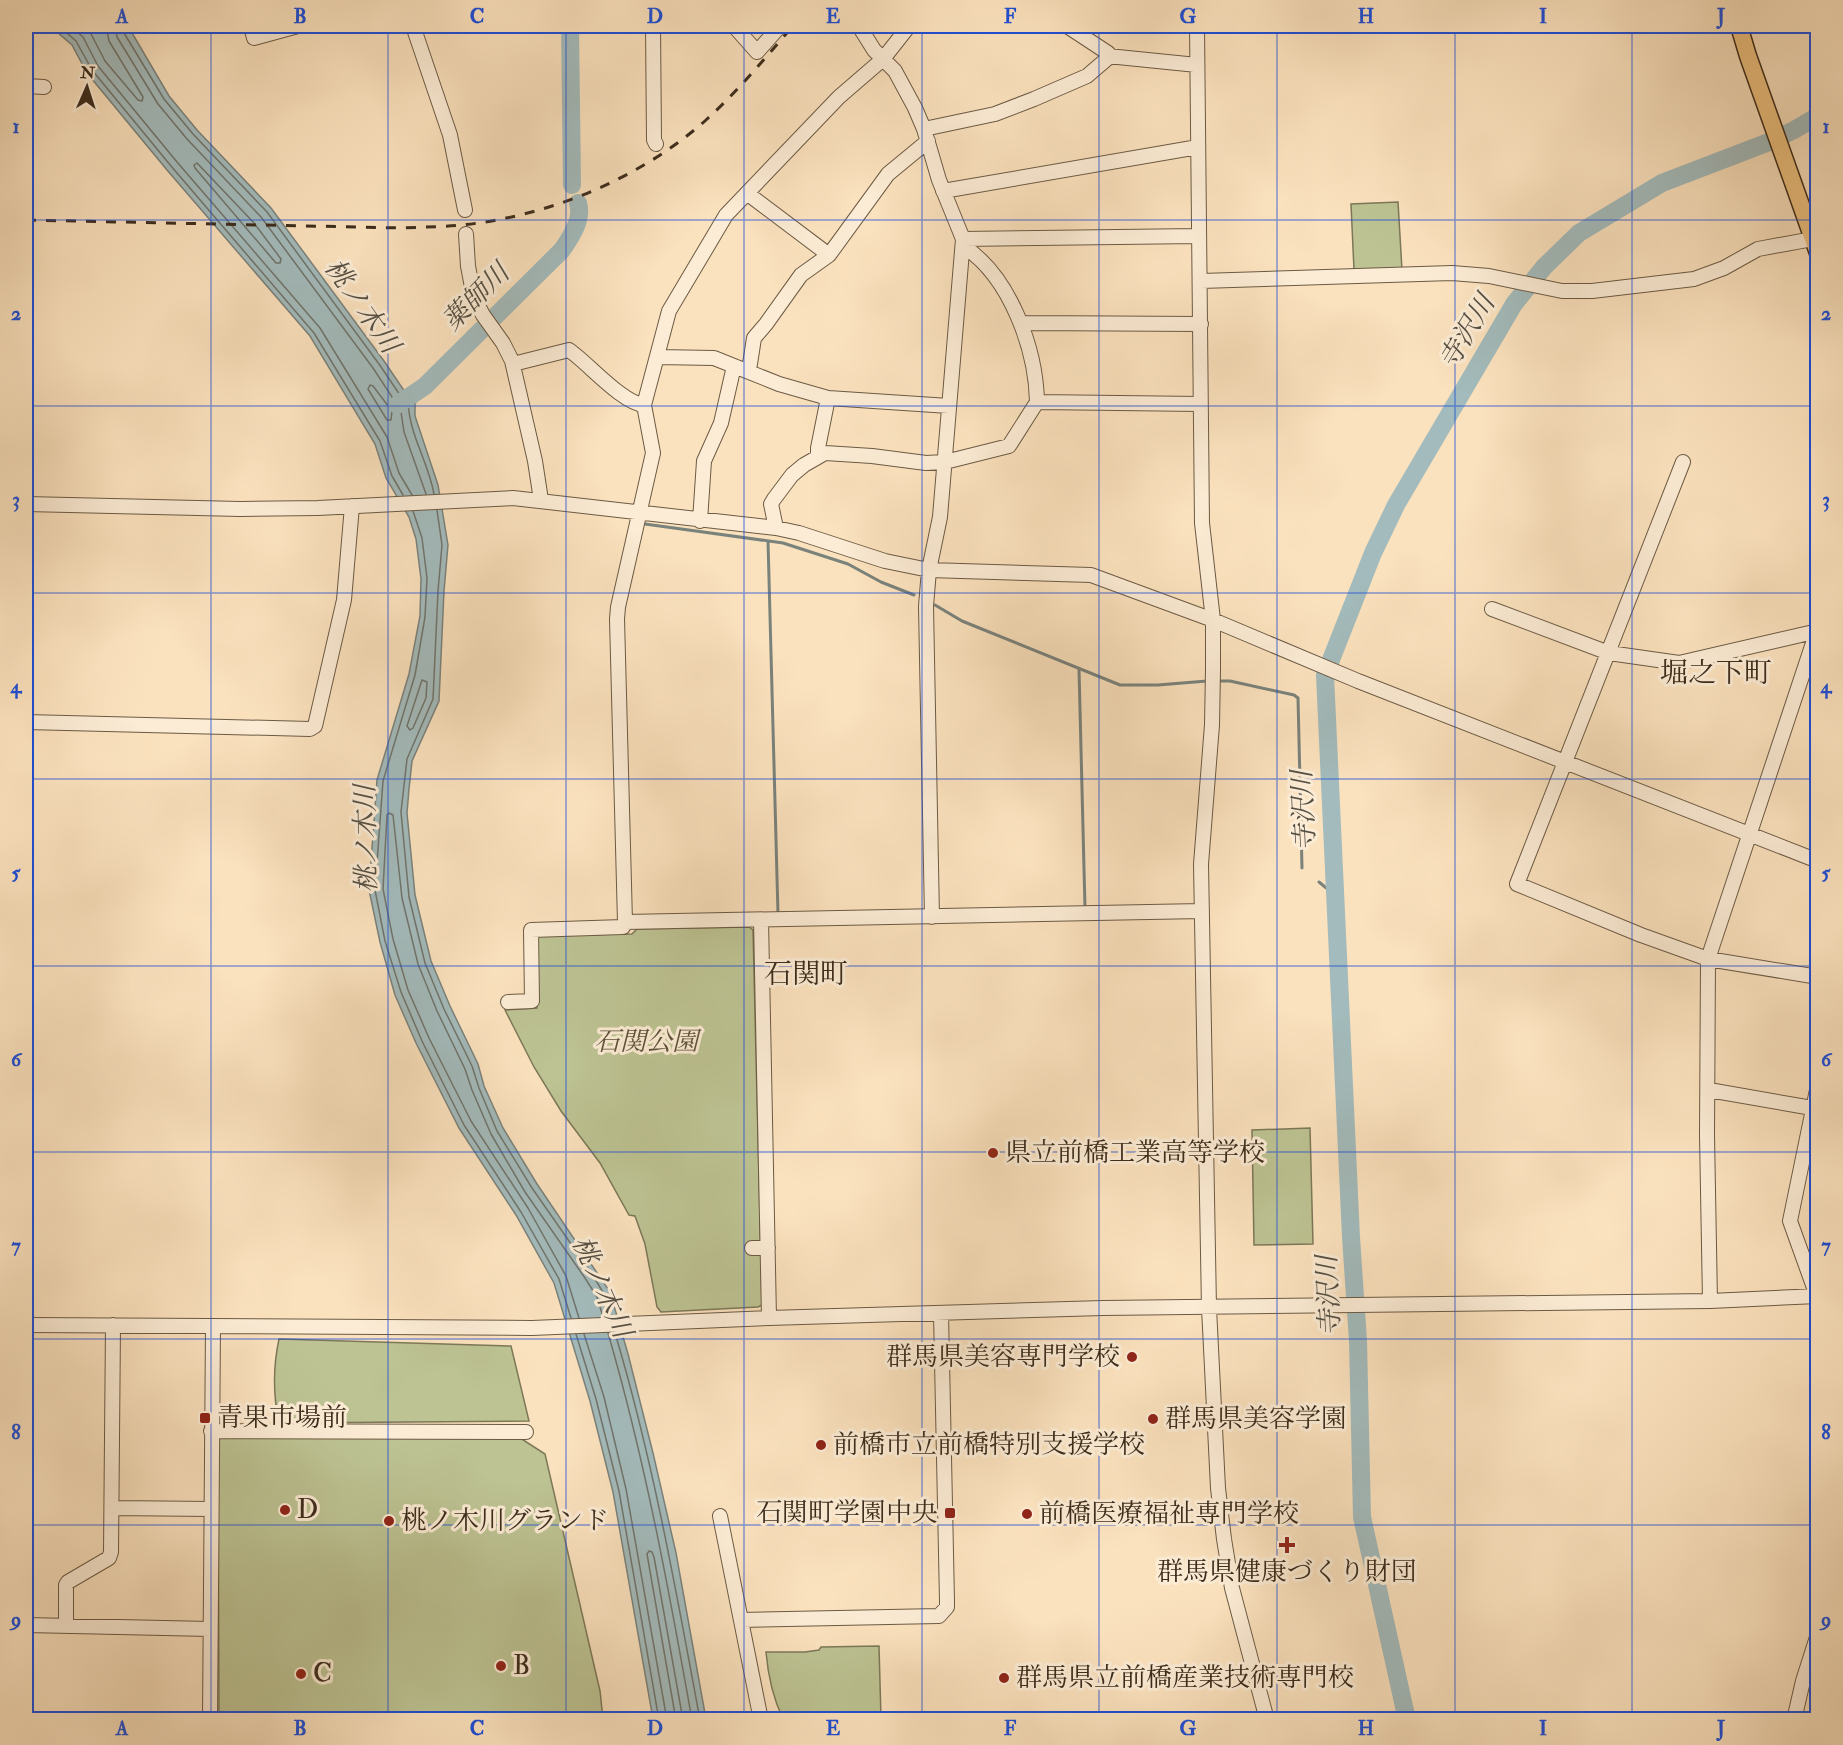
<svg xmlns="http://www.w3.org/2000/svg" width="1843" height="1745" viewBox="0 0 1843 1745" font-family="'IM FELL Double Pica','Noto Serif JP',serif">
  <rect width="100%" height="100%" fill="#fbe2be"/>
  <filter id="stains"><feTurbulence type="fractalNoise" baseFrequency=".00333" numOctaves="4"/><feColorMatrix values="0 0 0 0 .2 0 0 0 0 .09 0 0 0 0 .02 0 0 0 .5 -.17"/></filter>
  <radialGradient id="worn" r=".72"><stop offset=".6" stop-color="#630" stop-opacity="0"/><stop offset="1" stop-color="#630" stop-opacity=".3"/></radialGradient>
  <path fill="#bdc393" stroke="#7c7858" stroke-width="1.5" d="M 1398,202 L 1402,270 L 1354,270 L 1351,204 Z
    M 749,927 L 753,930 L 762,1305 L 758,1307 L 661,1312 L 657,1307 L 645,1244 L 635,1216 L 629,1215 L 600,1163 L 561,1111 L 534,1067 L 505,1010 L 537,1008 L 536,938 L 539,935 L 632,934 L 637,929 Z
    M 1310,1128 L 1313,1244 L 1254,1245 L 1252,1130 Z
    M 279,1339 L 511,1346 L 529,1421 L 279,1423 C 273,1395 273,1367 279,1339 Z
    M 514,1434 L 545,1454 L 600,1691 L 603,1719 L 219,1719 L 218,1438 Z
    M 879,1646 L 881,1719 L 783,1719 C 773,1698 768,1676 766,1652 L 805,1652 L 819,1650 L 821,1647 Z"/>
  <path fill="#a3bbbc" stroke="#7a827c" stroke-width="1.5" d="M 50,26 L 89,26 L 90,27 L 91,26 L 128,26 L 169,96 L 197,130 L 271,208 L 384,361 L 405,392 L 418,392 L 419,396 L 415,404 L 415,416 L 438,485 L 448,545 L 444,591 L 439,701 L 412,761 L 409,789 L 407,813 L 415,895 L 431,961 L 450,1006 L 478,1064 L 484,1086 L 503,1128 L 537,1184 L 610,1292 L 628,1354 L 653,1453 L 676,1553 L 706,1719 L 653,1719 L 613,1492 L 590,1401 L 554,1283 L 516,1215 L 459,1128 L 416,1043 L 395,995 L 380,942 L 369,890 L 377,780 L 409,674 L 420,616 L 421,579 L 416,539 L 409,517 L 386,478 L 375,444 L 310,336 L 167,170 L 87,73 L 72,45 Z"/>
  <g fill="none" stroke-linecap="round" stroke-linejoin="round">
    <path stroke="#70746c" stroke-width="1.5" d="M 59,26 L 76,41 L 92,70 L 171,166 L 314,333 L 380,441 L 392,476 L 403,495
      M 70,26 L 83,37 L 98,66 L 177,162 L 320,328 L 387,437 L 399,473 L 412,495
      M 84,26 L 91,34 L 105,61 L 138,100 L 142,101 L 143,97 L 109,41 L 106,26
      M 115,26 L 117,37 L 158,104 L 187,139 L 261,217 L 373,368 L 394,400 L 400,405 L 404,432 L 426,494
      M 122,26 L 124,33 L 164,99 L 193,134 L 267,212 L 379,364 L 400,395 L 408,400 C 409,436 428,460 434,494
      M 197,163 L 254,223 L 281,259 L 280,263 L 276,263 L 195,168 L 194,165 Z
      M 370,385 L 373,386 L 392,411 L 391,420 L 387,420 L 368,389 Z
      M 437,510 L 442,545 L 438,591 L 433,699 L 407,759 L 401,812 L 409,897 L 425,963 L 444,1009 L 472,1066 L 479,1088 L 497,1131 L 532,1188 L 592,1274 L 604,1294 L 611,1316
      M 413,511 L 422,538 L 427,578 L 425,617 L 415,675 L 383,781 L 375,890 L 385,941 L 401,992 L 422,1041 L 464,1125 L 521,1212 L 559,1279 L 571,1318
      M 422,680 L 427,682 L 426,698 L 413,728 L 410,730 L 407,726 Z
      M 579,1318 L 566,1276 L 528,1208 L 471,1121 L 429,1038 L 408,990 L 393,939 L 383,889 L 387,815 L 389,813 L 393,815 L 402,898 L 418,964 L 437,1011 L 465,1069 L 472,1090 L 491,1134 L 525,1192 L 585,1278 L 597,1297 L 603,1317
      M 608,1333 C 645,1460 669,1590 692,1720
      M 615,1333 C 653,1460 676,1590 700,1720
      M 576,1334 L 596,1399 L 619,1491 L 659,1720
      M 584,1334 L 604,1397 L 626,1489 L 667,1720
      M 676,1720 L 647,1554 L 649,1551 L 652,1552 L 654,1557 L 683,1720"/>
    <path stroke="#7a827c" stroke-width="3" d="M 645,524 L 783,543 L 848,564 L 881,582 L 914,595
      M 768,541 L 778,914
      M 935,605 L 962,621 L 1120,685 L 1158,685 L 1207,681
      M 1079,669 L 1085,908
      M 1217,681 L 1230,681 L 1294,695 L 1298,698 L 1302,868
      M 1319,882 L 1336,896"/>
    <path stroke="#a3bbbc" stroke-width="18" d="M 570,26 L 572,185
      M 397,405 L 425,386 L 562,250 C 571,237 583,219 578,203
      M 1407,1720 L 1362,1517 L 1358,1341 L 1351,1237 L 1325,675 L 1373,553 L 1396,505 L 1514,304 L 1544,267 L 1579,233 L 1662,183 L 1769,142 L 1794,130 L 1818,116"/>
    <g stroke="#6c5a44" stroke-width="16">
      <path id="minor" d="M 251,26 L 254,38 L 298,26
        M 413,26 L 450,135 L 465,210
        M 653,26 L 654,140 L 656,144
        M 734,26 L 757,52 L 780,26
        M 859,26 L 874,50 L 895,71 L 915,108 L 924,129 L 939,180 L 963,239 L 940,517 L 929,570 L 926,606 L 932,917
        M 1197,26 L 1202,523 L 1213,620 L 1213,670 L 1212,725 L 1201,864 L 1209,1308 L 1218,1488 L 1224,1539 L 1232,1588 L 1267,1720
        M 1108,56 L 1197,65
        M 26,86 L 44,87
        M 924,129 L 995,114 L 1034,99 L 1087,76 L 1108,58 L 1108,53 L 1067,26
        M 943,191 L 1198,147
        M 748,194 L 829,255
        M 466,234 L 468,266 L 474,298 L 483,315 L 503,343 L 512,361 L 535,461 L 541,500
        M 963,239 L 1199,236
        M 1201,281 L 1452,273 L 1489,276 L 1562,291 L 1592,291 L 1694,279 L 1724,268 L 1758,249 L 1818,238
        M 1021,323 L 1201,324
        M 658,357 L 714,358 L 779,384 L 828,398 L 949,406
        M 513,364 L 569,350 C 588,363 622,403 644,405
        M 747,371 L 750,364 L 754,338 L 766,324 L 801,275 L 829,255 L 888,174 L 928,141
        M 1037,402 L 1200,404
        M 818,455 L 818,448 L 828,398
        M 1683,462 L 1517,884 L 1641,935 L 1708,959 L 1818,977
        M 26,504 L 240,509 L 318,508 L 513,498 L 776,528 L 799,533 L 885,561 L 929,570 L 1091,575 L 1213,620 L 1358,681 L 1818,861
        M 700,521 L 704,461 L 721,423 L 734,366
        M 776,528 L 771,504 L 774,499 L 792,475 L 804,465 L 825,453 L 872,456 L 926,463 L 945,462 L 1009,446 L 1037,402 C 1036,349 1010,276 963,246
        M 1492,609 L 1609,653 L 1679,663 L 1818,631
        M 26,722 L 310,729 L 315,726 L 344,600 L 352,506
        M 761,920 L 769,1318
        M 625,922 L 617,619 L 618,607 L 653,453 L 644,405 L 669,311 L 726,215 L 839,97 L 883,59 L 909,26
        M 508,1002 L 532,1001 L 531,930 L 623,927 L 625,922 L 1202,911
        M 1709,1090 L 1818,1109
        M 752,1248 L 768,1248
        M 1817,1296 L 1790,1221 L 1818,1085
        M 1710,1301 L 1707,1135 L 1708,959 L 1818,628
        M 26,1325 L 532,1328 L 769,1318 L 1103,1308 L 1710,1301 L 1818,1296
        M 211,1431 L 526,1432
        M 112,1508 L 211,1509
        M 720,1516 L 761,1720
        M 741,1620 L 939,1616 L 947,1607 L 947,1601 L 941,1313
        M 26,1625 L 210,1629
        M 66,1626 L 66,1585 L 68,1582 L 109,1558 L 111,1552 L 113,1325
        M 210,1720 L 213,1326
        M 1794,1720 L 1803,1681 L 1818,1634"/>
    </g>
    <g stroke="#3c2c1c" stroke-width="19">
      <path id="major" d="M 1739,26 L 1748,56 L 1818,253"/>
    </g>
    <use href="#minor" stroke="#fcecd5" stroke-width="14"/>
    <use href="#major" stroke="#eec17f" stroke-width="16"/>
    <path stroke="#3c2c1c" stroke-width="3" stroke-dasharray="10 10" stroke-linecap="butt" d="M 26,220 L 403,228 C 423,227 443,227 462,225 C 550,216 641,178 706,120 C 738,91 765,58 793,26"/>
  </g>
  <path fill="none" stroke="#1d4ed8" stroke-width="1.5" stroke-opacity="0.55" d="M 211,26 L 211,1720M 388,26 L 388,1720M 566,26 L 566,1720M 744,26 L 744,1720M 922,26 L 922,1720M 1099,26 L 1099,1720M 1277,26 L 1277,1720M 1455,26 L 1455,1720M 1632,26 L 1632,1720M 26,220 L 1818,220M 26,406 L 1818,406M 26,593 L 1818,593M 26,779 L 1818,779M 26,966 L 1818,966M 26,1152 L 1818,1152M 26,1339 L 1818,1339M 26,1525 L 1818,1525"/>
  <g fill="#8f2418" stroke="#fcecd5" stroke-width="2">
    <circle cx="993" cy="1153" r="6"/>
    <circle cx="1132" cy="1357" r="6"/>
    <rect x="199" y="1412" width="12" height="12" rx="3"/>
    <circle cx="1153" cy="1419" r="6"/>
    <circle cx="821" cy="1445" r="6"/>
    <circle cx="285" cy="1510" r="6"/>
    <rect x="944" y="1507" width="12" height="12" rx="3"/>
    <circle cx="1027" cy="1514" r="6"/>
    <circle cx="389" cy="1521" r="6"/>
    <path d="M1284 1536h6v6h6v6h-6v6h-6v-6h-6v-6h6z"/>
    <circle cx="501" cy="1666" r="6"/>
    <circle cx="301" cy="1674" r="6"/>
    <circle cx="1004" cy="1678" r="6"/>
  </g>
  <g text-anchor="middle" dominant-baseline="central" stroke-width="6" stroke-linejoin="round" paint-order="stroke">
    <g font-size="26" font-style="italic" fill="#5c523a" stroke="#fcecd5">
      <text x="646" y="1042">石関公園</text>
    </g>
    <g font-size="26" fill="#3c2c1c" stroke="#fcecd5" text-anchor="start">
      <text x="1005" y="1153">県立前橋工業高等学校</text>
      <text x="1120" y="1357" text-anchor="end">群馬県美容専門学校</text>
      <text x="217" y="1418">青果市場前</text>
      <text x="1165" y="1419">群馬県美容学園</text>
      <text x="833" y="1445">前橋市立前橋特別支援学校</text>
      <text x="297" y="1510">D</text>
      <text x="938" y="1513" text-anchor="end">石関町学園中央</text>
      <text x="1039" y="1514">前橋医療福祉専門学校</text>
      <text x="401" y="1521">桃ノ木川グランド</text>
      <text x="1287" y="1572" text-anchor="middle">群馬県健康づくり財団</text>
      <text x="513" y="1666">B</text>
      <text x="313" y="1674">C</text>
      <text x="1016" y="1678">群馬県立前橋産業技術専門校</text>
    </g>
    <g font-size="27" font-style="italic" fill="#565044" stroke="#fcecd5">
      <text transform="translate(476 297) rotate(-45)">薬師川</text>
      <text transform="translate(362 306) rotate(55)">桃ノ木川</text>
      <text transform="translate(1467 332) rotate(-59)">寺沢川</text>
      <text transform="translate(1304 811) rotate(-93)">寺沢川</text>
      <text transform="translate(366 839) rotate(-91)">桃ノ木川</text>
      <text transform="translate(602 1287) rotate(66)">桃ノ木川</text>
      <text transform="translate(1329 1296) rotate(-93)">寺沢川</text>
    </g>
    <g font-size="28" fill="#3c2c1c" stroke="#fcecd5">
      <text x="1716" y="673">堀之下町</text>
      <text x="806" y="974">石関町</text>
    </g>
  </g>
  <rect width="1843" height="1745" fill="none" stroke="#fbe2be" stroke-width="66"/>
  <g transform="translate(87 87) rotate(3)" stroke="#fcecd5" stroke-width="4.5" paint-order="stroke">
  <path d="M0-4.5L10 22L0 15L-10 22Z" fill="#3c2c1c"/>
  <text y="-9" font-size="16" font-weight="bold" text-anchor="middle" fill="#3c2c1c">N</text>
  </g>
  <rect x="33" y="33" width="1777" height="1679" fill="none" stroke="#1d4ed8" stroke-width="2"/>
  <g font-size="20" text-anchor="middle" font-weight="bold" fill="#1d4ed8">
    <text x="122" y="23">A</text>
    <text x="300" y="23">B</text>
    <text x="477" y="23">C</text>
    <text x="655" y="23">D</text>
    <text x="833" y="23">E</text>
    <text x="1010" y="23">F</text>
    <text x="1188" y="23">G</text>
    <text x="1366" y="23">H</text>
    <text x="1543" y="23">I</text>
    <text x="1721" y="23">J</text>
    <text x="16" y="133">1</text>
    <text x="1826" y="133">1</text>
    <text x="16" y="320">2</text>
    <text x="1826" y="320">2</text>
    <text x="16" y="506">3</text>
    <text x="1826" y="506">3</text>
    <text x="16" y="693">4</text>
    <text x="1826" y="693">4</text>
    <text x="16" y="879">5</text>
    <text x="1826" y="879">5</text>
    <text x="16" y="1066">6</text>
    <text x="1826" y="1066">6</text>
    <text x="16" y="1252">7</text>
    <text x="1826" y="1252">7</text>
    <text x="16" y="1439">8</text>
    <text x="1826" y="1439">8</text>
    <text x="16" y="1626">9</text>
    <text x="1826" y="1626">9</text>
    <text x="122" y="1735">A</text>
    <text x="300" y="1735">B</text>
    <text x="477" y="1735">C</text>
    <text x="655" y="1735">D</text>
    <text x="833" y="1735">E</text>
    <text x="1010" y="1735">F</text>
    <text x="1188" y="1735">G</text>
    <text x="1366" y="1735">H</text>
    <text x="1543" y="1735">I</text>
    <text x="1721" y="1735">J</text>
  </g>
  <rect width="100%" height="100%" filter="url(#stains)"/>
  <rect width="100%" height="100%" fill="url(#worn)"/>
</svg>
